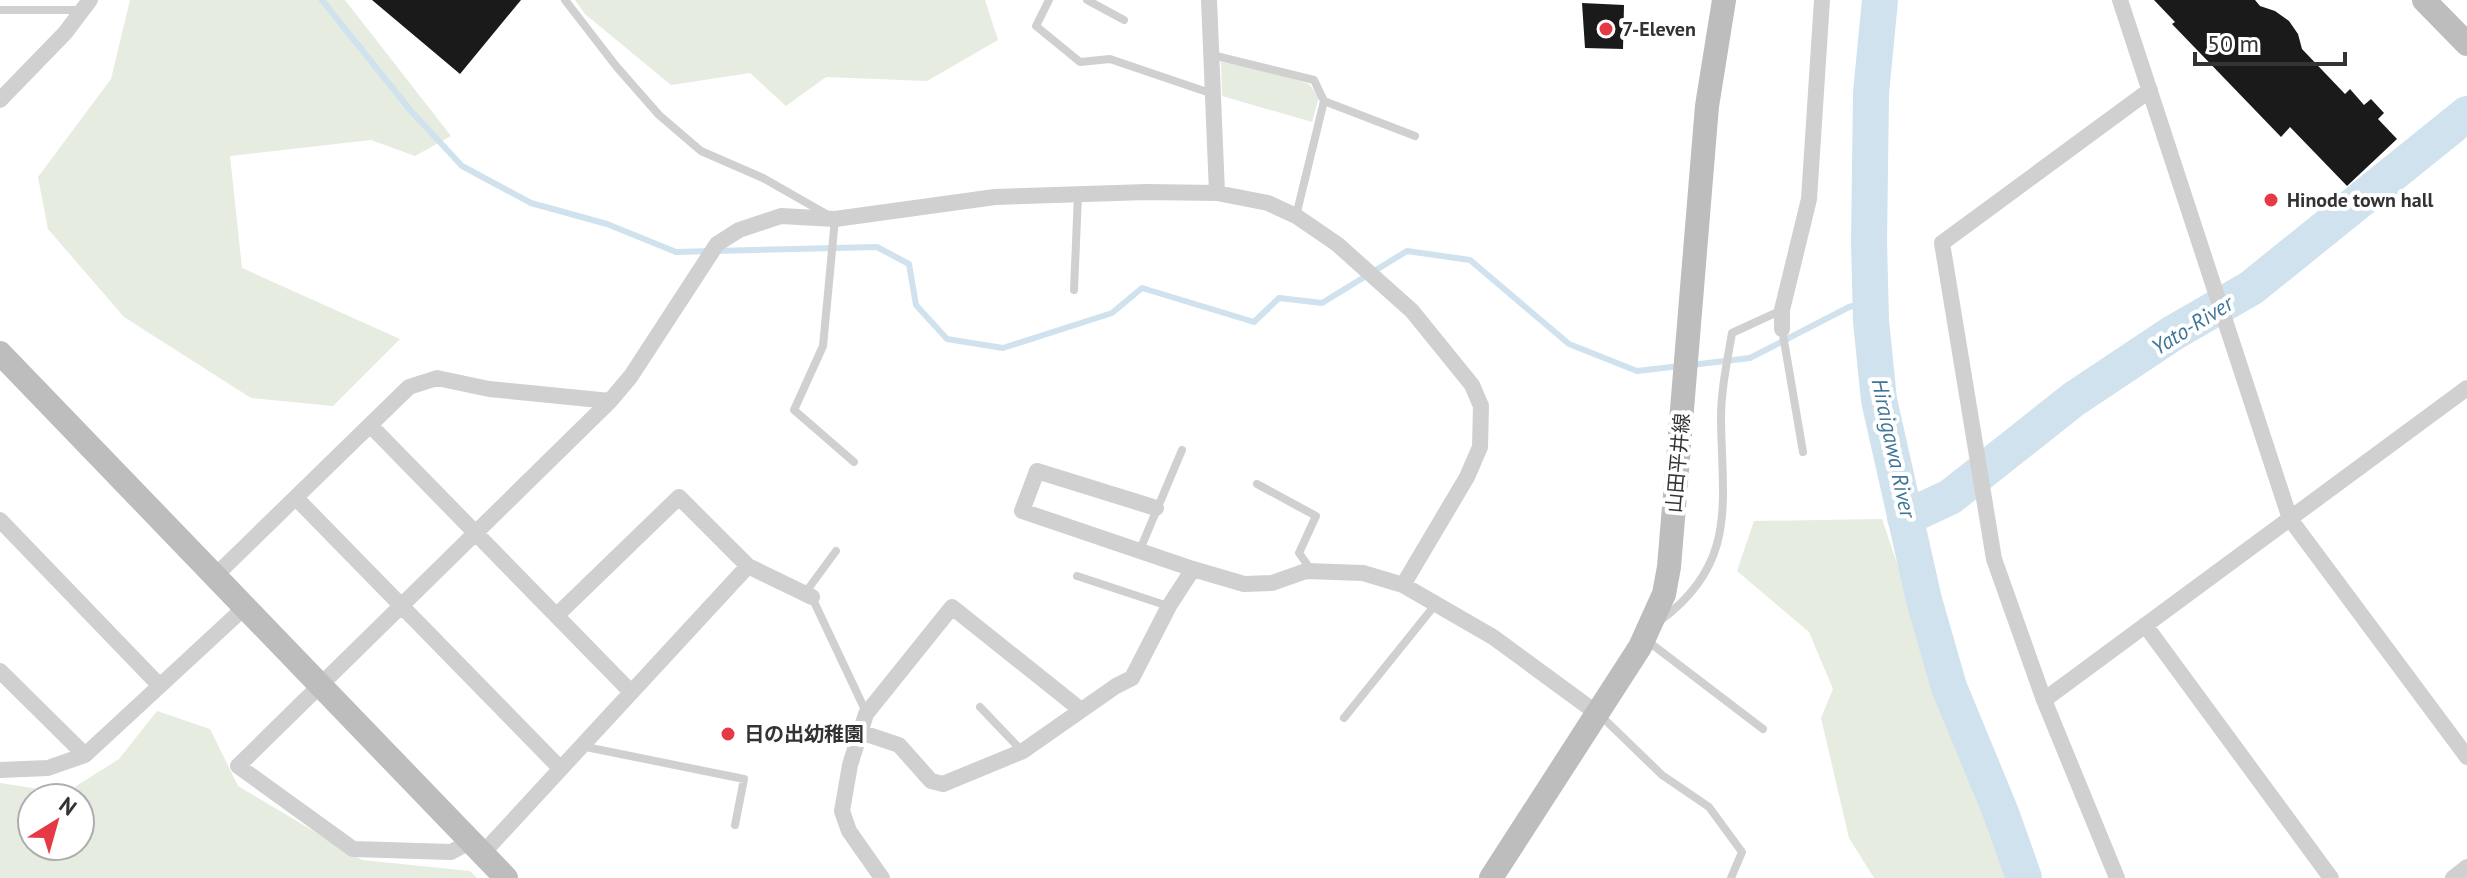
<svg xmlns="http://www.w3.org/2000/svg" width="2467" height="878" viewBox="0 0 2467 878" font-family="'PT Sans','Noto Sans JP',sans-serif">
  <rect width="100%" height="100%" fill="#fff"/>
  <path fill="#e6ecdf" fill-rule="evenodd" d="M 130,0 L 345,0 L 451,136 L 415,156 L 371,140 L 230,156 L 242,268 L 400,339 L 333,406 L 251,398 L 124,317 L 48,229 L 38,177 L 111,79 Z
    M 575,0 L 985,0 L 998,40 L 927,81 L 826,77 L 786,106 L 750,73 L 671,85 L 585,14 Z
    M 1221,62 L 1272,72 L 1309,84 L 1319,97 L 1312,122 L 1222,96 Z
    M 1882,519 C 1922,639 1971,757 2009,878 L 1874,878 L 1849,838 L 1821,718 L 1833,689 L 1809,632 L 1737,571 L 1754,521 Z
    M 157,711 L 210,729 L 238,786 L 362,860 L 470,871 L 477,878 L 0,878 L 0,783 L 65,793 L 119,759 ZM 32,798 L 80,798 L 80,846 L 32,846 Z"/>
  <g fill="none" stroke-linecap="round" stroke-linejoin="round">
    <path stroke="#cfe2ee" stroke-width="6" d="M 322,0 L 411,111 L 462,166 L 531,203 L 607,224 L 676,252 L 877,247 L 909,264 L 916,305 L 947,339 L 1003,348 L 1112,313 L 1142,288 L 1254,322 L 1279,298 L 1322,303 L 1407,251 L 1470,260 L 1569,344 L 1637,371 L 1680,366
      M 1691,365 L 1750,358 L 1849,307 L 1871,301"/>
    <path stroke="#cfe2ee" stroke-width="36" d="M 1880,0 L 1871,93 L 1869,242 L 1871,321 L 1879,400 L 1924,600 L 1949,687 L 2001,813 L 2024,878
      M 1905,518 L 1950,497 L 2074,399 L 2173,333 L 2251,288 L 2467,114"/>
  </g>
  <path fill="#1a1a1a" d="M 372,0 L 521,0 L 460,74 Z
    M 2154,0 L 2255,0 L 2260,6 L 2275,11 L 2289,21 L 2298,34 L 2302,49 L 2345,94 L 2350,89 L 2364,105 L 2371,99 L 2384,113 L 2378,119 L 2397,139 L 2347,186 L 2290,127 L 2281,137 L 2172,24 L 2175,22 Z
    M 1582,3 L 1624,5 L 1623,49 L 1585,48 Z"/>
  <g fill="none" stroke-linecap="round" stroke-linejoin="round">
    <path stroke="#d0d0d0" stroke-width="8" d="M 565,0 L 616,66 L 659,115 L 701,151 L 763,178 L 835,219 L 823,346 L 794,410 L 854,462
      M 1049,0 L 1036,26 L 1080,62 L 1110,59 L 1213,94
      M 1087,0 L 1124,20
      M 0,10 L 83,10
      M 1212,55 L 1314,80 L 1324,101
      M 1296,216 L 1324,101 L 1415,136
      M 1074,290 L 1078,195
      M 1782,329 L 1803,452
      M 1257,484 L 1316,516 L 1299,553 L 1311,570
      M 836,551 L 808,589 L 866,712
      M 1139,552 L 1182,450
      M 1077,576 L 1168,606
      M 1661,620 C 1738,563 1722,502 1721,419 C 1721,390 1727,362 1732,333 L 1782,310
      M 1645,639 L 1763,729
      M 980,707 L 1022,751
      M 1600,715 L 1662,775 L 1709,807 L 1742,852 L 1731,878
      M 1344,718 L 1435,605
      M 581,746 L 744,779 L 735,825"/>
    <path stroke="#d0d0d0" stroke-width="16" d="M 1209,0 L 1217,193
      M 2120,0 L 2290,519 L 2467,757
      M 0,100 L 65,33 L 90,0
      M 1782,329 L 1782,310 L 1809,199 L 1822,0
      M 370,425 L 630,691
      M 296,498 L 560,768
      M 1156,508 L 1037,471 L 1022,511 L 1193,569
      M 0,520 L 159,685
      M 748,566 L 812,597
      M 214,577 L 409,387 L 437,378 L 489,389 L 610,401
      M 2145,625 L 2331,878
      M 0,671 L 85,755
      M 2044,700 L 2467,388
      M 860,732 L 899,745 L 931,781 L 943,784 L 1023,751 L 1116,686 L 1132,678 L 1169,606 L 1193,569 L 1244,584 L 1272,583 L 1306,571 L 1363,573 L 1403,585 L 1493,637 L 1598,714
      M 0,770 L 48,768 L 85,755 L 244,608
      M 470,842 L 451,852 L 353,849 L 238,766 L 610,401 L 631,376 L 717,244 L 739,230 L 781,216 L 835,219 L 995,197 L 1147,192 L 1217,193 L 1268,203 L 1296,216 L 1337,244 L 1412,311 L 1472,385 L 1481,406 L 1480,447 L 1467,477 L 1403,585
      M 482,854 L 748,566 L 679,497 L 557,615
      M 882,878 L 849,831 L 842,811 L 850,765 L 866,714 L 952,607 L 1081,710
      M 2117,878 L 2044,700 L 1994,559 L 1942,243 L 2150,90
      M 2453,878 L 2467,867"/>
    <path stroke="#bdbdbd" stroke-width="24" d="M 2424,0 L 2467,44
      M 0,353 L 506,878
      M 1491,878 L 1640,647 L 1664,594 L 1669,567 L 1707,106 L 1724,0"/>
  </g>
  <g fill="#e63946" stroke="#fff" stroke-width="3">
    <circle cx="1606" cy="29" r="8"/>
    <circle cx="2271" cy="200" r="8"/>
    <circle cx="728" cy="734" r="8"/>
  </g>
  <g text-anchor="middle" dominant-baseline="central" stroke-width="8" stroke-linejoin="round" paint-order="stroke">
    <g font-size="20" font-weight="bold" fill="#333" stroke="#fff" text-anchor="start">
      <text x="1622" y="29">7-Eleven</text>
      <text x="2287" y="200">Hinode town hall</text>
      <text x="744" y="734">日の出幼稚園</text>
    </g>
    <g font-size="20" fill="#333" stroke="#fff">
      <text transform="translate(1678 463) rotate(-85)">山田平井線</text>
    </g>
    <g font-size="22" font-style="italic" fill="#3f7597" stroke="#fff">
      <text transform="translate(2192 325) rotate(-32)">Yato-River</text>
      <text transform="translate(1894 448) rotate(78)">Hiraigawa River</text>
    </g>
  </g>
  <g transform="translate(56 822) rotate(37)"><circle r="38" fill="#ffffff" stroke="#adadad" stroke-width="2"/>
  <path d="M0-6L14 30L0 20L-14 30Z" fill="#e63946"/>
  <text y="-12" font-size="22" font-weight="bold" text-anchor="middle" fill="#333333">N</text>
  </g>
  <path d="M2195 52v12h150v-12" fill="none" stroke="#333333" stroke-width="4"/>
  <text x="2207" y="52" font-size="24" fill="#333333" stroke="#ffffff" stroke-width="6" paint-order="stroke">50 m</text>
</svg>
